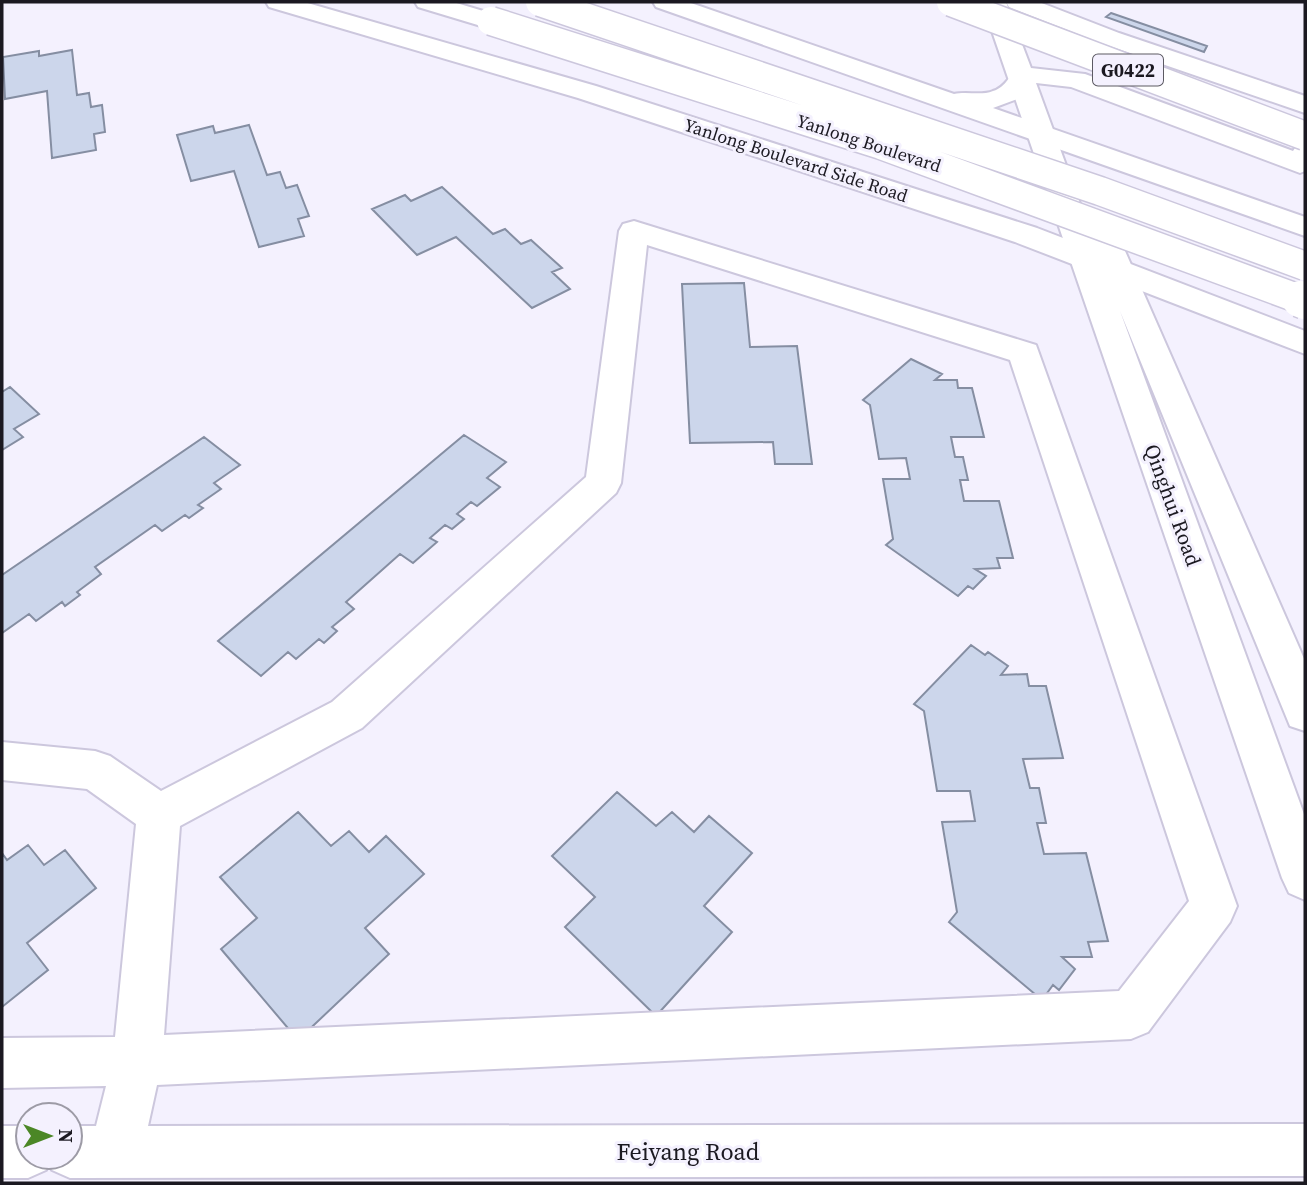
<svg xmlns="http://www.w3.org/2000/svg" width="1307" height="1185" viewBox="0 0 1307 1185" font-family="'Source Serif 4',serif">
  <rect width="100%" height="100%" fill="#f4f1fe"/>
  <path fill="#ccd6eb" stroke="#858ea2" stroke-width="2" d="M 1111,13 L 1207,46 L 1204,52 L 1106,17 Z
    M 72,50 L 77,95 L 89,93 L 91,107 L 102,105 L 105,132 L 94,134 L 96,150 L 52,158 L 47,91 L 5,99 L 3,57 L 39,51 L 39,56 Z
    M 249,125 L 267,175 L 280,172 L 286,188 L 297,185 L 309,216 L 298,219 L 304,236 L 259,247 L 234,171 L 191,181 L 177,135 L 213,126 L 215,133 Z
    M 442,187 L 493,234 L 505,229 L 521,244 L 531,240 L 562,268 L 552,272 L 570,289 L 532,308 L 456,237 L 417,255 L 372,209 L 405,195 L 411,201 Z
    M 744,283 L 750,347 L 797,346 L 812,464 L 775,464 L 773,442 L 690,443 L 682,284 Z
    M 911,359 L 942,374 L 935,380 L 957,380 L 958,388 L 972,388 L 984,437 L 951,437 L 955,457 L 963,457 L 968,480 L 960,480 L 964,501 L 999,501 L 1013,558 L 997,558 L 1000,568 L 975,569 L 986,576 L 973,589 L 968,586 L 958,596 L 886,545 L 893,539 L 883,479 L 910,479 L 906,458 L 879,459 L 870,405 L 863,400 Z
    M 10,387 L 39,414 L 14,429 L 23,437 L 2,450 L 2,392 Z
    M 464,435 L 506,462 L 487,478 L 500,487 L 477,506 L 471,502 L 457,514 L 464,519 L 452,529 L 445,525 L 430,538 L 437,542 L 413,563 L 400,554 L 346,602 L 354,609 L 332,627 L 337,631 L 324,643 L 319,639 L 296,659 L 288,652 L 261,676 L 218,641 Z
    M 204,437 L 240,465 L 214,483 L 221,489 L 198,505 L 203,508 L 189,518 L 185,515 L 162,531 L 155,525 L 95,567 L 101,574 L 77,592 L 80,595 L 65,606 L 62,602 L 36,621 L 29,614 L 2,633 L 2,575 Z
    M 971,645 L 985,655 L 988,652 L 1008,666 L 1001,675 L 1027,674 L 1029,686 L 1046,686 L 1063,758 L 1023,759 L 1030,788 L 1039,788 L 1046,823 L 1037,823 L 1044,854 L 1086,853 L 1108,941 L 1088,942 L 1092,957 L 1062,957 L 1075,969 L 1059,990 L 1053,985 L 1042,1000 L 949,922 L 957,912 L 942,822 L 975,821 L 970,791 L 937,791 L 924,711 L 914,704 Z
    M 617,792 L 656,826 L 672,812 L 694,832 L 709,816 L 752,853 L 704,906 L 732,932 L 656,1016 L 565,927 L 595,897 L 552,856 Z
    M 298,812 L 331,846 L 349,831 L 369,852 L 386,836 L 424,874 L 365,928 L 389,954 L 298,1040 L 221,949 L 257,918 L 220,877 Z
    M 28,845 L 44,865 L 65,850 L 96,888 L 27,943 L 48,970 L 2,1007 L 2,853 L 7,860 Z"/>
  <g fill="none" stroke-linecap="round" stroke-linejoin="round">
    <g stroke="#ccc7dd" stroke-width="4">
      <path id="minor" d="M 982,2 L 1006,2 L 1031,68 L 1085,74 L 1293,151 L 1295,148 L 1305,146 L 1305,171 L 1300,173 L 1071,87 L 1036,83 L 1090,231 L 1103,225 L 1114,228 L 1118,235 L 1305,661 L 1305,731 L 1290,726 L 1120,311 L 1305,817 L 1305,900 L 1289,893 L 1282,878 Z
        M 634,221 L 1036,345 L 1237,906 L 1230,922 L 1148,1032 L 1131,1039 L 157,1085 L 148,1126 L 1305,1124 L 1305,1176 L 70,1178 L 52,1170 L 49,1164 L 46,1170 L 28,1178 L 2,1178 L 2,1126 L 28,1126 L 28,1157 L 70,1157 L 70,1126 L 96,1126 L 106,1086 L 2,1088 L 2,1038 L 115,1037 L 136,824 L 87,789 L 2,780 L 2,742 L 95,751 L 110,756 L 161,791 L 332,702 L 586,477 L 619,231 L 623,224 ZM 647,245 L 1010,360 L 1189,901 L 1119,991 L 164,1035 L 180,826 L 362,728 L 616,493 L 621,483 Z"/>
    </g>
    <g stroke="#ccc7dd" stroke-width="4">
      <path id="major" d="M 266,2 L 304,2 L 596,86 L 1037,228 L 1305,331 L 1305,354 L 1015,242 L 578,98 L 269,7 Z
        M 653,2 L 688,2 L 954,94 C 967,91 981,96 993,91 C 1012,85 1006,67 1030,73 L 1034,79 L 1020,98 L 993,108 L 1305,217 L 1305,236 L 656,7 Z"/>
    </g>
    <g stroke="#ccc7dd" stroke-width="4">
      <path id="highway" d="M 415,2 L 453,2 L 500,16 L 504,21 L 500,26 L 491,29 L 418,7 Z
        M 1006,2 L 1039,2 L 1119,33 L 1305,96 L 1305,113 L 1101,43 L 1009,7 Z"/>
    </g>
    <use href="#minor" fill="#fff" fill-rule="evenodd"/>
    <use href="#major" fill="#fff" fill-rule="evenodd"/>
    <use href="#highway" fill="#fff" fill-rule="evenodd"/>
    <g stroke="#ccc7dd" stroke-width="31" stroke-linecap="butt">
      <path id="highway-bridge-far1" d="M 540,2 L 1100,191 L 1305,266
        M 951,2 L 1305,136
        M 491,21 L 881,145 L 1305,301"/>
    </g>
    <g stroke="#ccc7dd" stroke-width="39" stroke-linecap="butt">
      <path id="highway-bridge" d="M 1300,299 L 1305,301"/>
    </g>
    <use href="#highway-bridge-far1" stroke="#fff" stroke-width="28"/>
    <use href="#highway-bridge" stroke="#fff" stroke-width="36"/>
  </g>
  <g text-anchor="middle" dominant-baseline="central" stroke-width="6" stroke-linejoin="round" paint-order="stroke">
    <g font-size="18" fill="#1b1921" stroke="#f4f1fe">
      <text transform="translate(869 143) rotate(18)">Yanlong Boulevard</text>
      <text transform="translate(796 160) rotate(18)">Yanlong Boulevard Side Road</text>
    </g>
    <rect fill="#f4f1fe" stroke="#5c5a63" stroke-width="2" x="1093" y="54.5" width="70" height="31" rx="5"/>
    <g font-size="19" font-weight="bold" fill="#1b1921">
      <text x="1128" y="70">G0422</text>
    </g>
    <g font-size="21" fill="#1b1921" stroke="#f4f1fe">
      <text transform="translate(1173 505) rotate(70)">Qinghui Road</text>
    </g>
    <g font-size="24" fill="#1b1921" stroke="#f4f1fe">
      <text x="688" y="1151">Feiyang Road</text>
    </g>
  </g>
  <rect width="1307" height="1185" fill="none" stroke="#1b1921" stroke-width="7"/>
  <g transform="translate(49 1136) rotate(90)"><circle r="33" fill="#f4f1fe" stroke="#9d9ba6" stroke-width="2"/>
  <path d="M0-5L12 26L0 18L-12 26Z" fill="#4b8726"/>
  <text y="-10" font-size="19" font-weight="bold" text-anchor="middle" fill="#1b1921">N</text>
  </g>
</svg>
